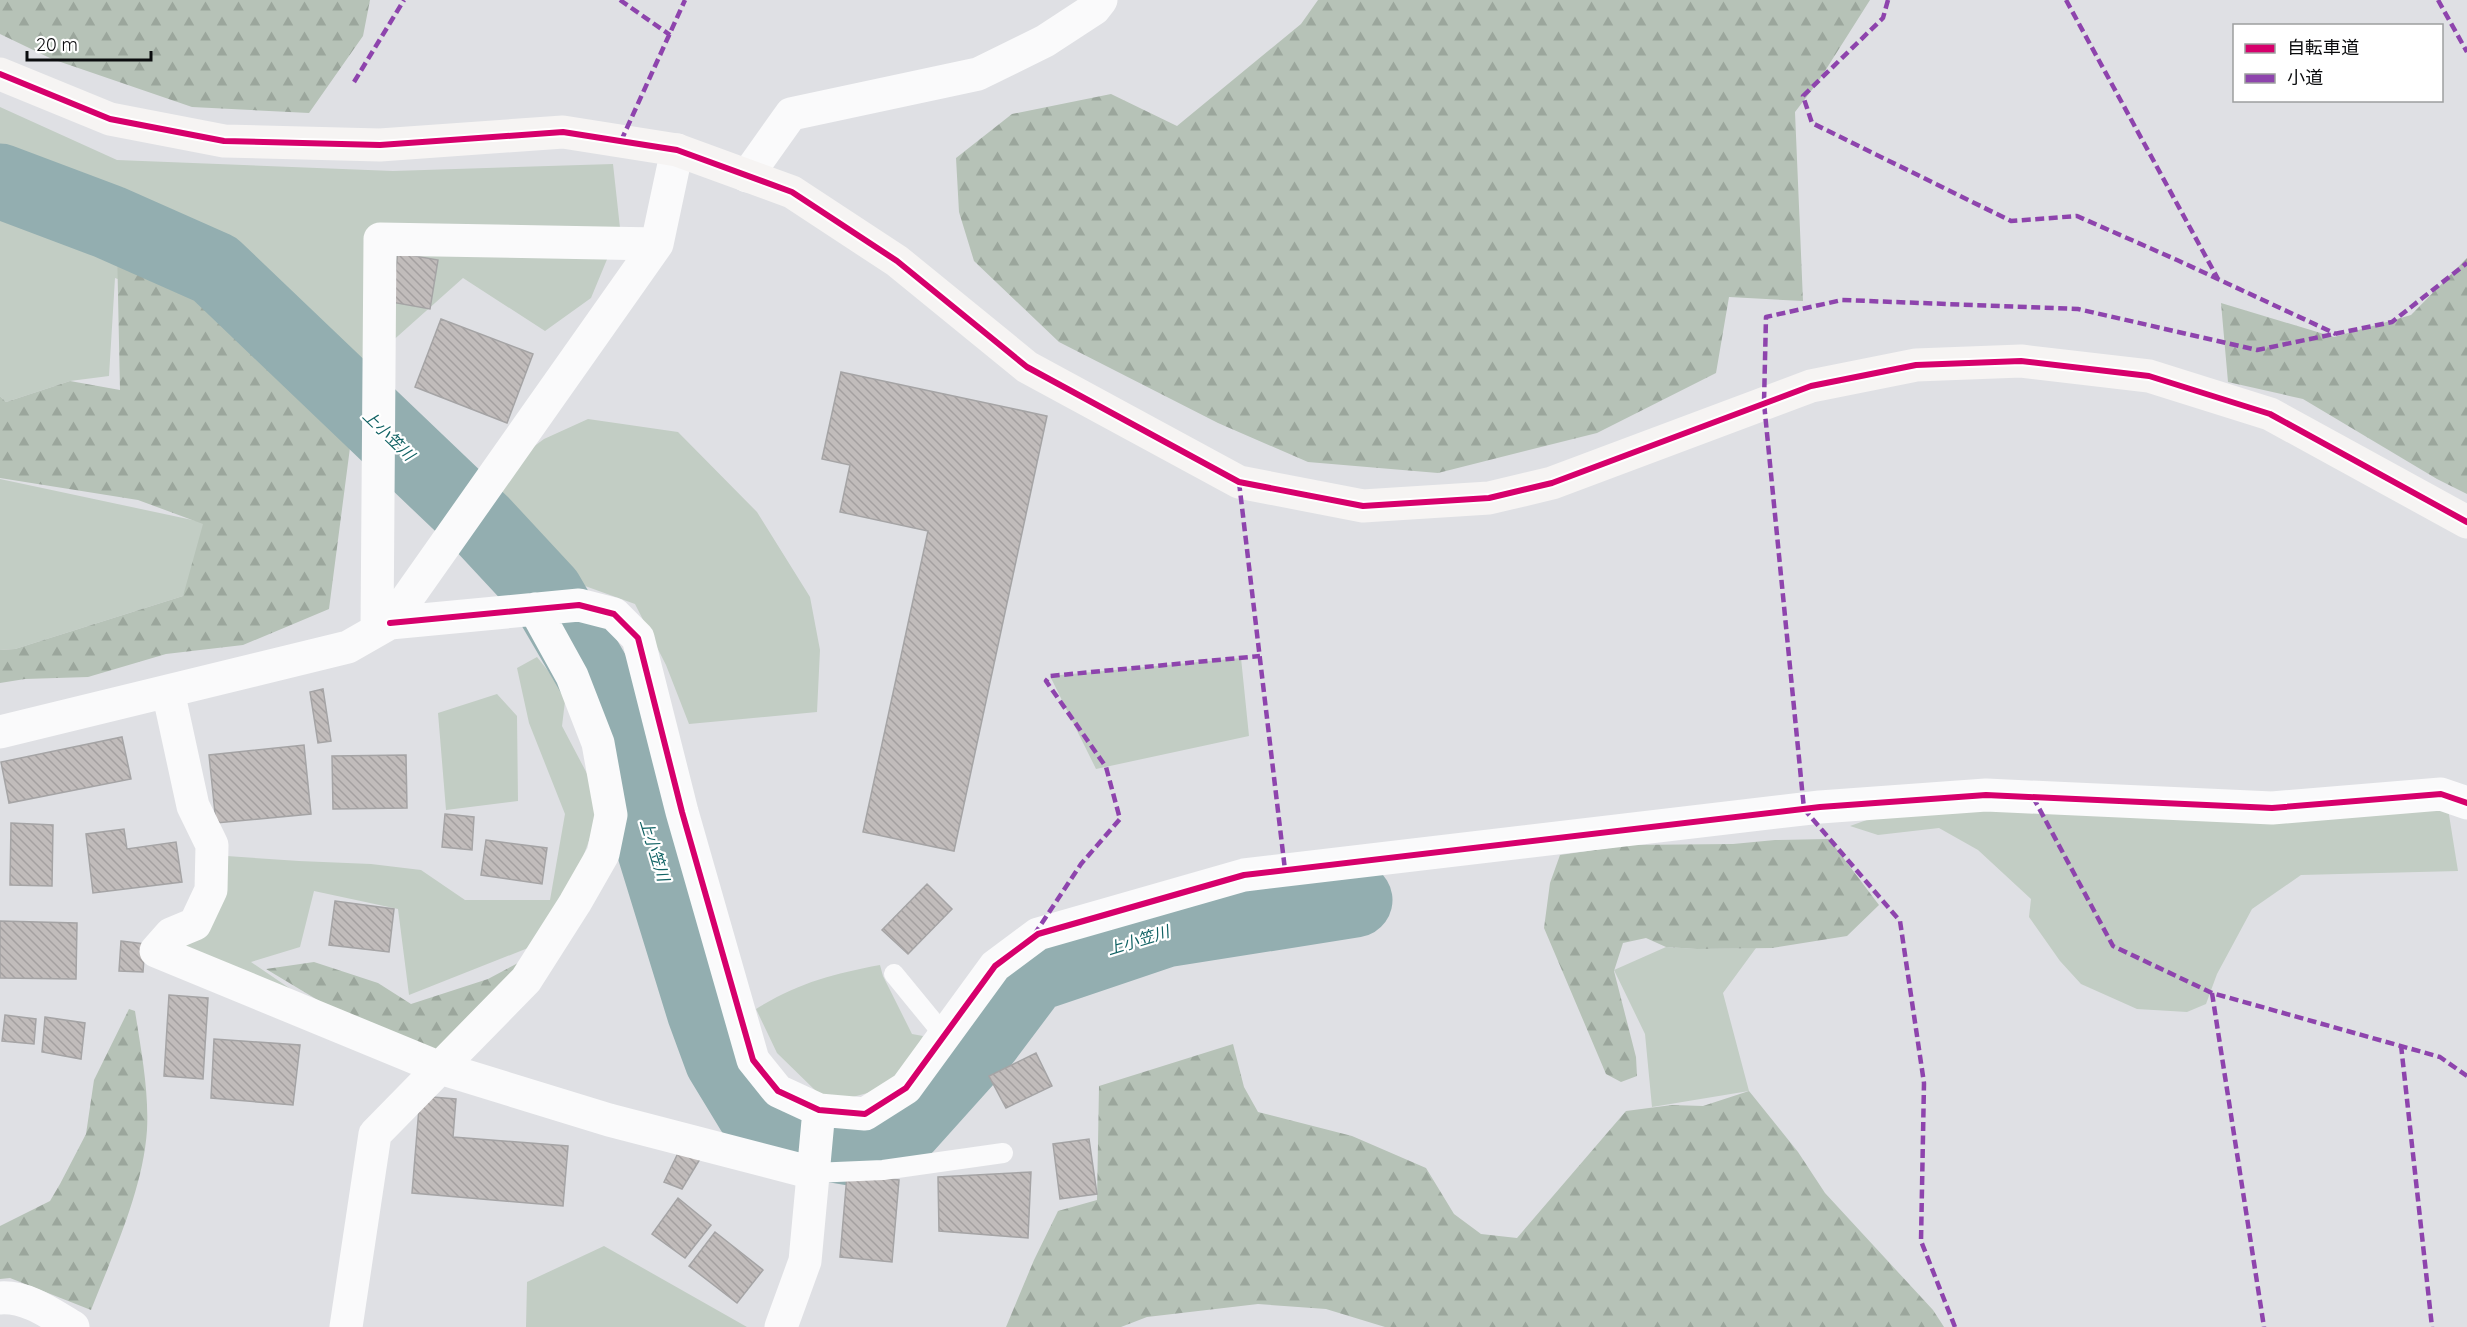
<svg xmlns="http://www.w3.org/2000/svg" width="2467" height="1327" viewBox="0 0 2467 1327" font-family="Quicksand,'Noto Sans JP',sans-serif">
  <defs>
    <pattern id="forest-firs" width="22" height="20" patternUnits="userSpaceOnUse" patternTransform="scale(1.5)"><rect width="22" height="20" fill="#b6c2b7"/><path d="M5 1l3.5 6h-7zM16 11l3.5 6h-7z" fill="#9ba69c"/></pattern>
    <pattern id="building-back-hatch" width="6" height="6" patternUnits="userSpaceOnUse" patternTransform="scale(1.5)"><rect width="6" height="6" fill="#c1bcbb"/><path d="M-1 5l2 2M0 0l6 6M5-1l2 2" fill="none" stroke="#a4a0a0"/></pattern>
  </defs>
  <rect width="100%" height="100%" fill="#dfe0e4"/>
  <path fill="#c2cdc4" d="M 0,107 L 117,160 L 393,171 L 613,164 L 620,228 L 591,298 L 545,331 L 463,278 L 361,369 L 115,278 L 109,376 L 70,381 L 6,402 L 0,396 Z
    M 588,419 L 678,432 L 757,512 L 810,597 L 820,650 L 817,712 L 689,724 L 666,665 L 635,604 L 549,573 L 497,504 L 493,477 L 544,439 Z
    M 0,479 L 216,525 L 183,596 L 15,649 L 0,650 Z
    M 537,657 L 566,693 L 562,726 L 593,785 L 595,824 L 583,857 L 533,946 L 409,995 L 398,909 L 314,891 L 300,947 L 251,962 L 336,1020 L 170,958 L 191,926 L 212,855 L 299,861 L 371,864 L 421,870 L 465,900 L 550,900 L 565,814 L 529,723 L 517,668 Z
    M 1241,658 L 1249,736 L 1096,769 L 1050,676 Z
    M 497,694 L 517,716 L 518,801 L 446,810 L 438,713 Z
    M 2446,796 L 2458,871 L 2301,875 L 2252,909 L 2217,974 L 2206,1004 L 2187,1012 L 2137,1009 L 2081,984 L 2060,961 L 2029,917 L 2031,899 L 1978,850 L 1939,828 L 1878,835 L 1850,826 L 1903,807 Z
    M 1666,947 L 1697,949 L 1756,948 L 1723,993 L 1749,1091 L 1652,1107 L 1645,1034 L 1614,970 Z
    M 880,965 L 883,976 L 912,1034 L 923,1036 L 897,1085 L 849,1098 L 819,1094 L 777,1053 L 756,1009 C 798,983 832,974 880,965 Z
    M 604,1246 L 747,1327 L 526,1327 L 527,1282 Z"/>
  <path fill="url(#forest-firs)" d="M 0,0 L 370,0 L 363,36 L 309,113 L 192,107 L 52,59 L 0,34 Z
    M 1318,0 L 1870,0 L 1818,82 L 1795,112 L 1803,301 L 1729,297 L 1716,373 L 1597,433 L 1438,473 L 1308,462 L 1218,423 L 1059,342 L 974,261 L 959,212 L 956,158 L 1012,114 L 1111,94 L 1177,126 L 1301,24 Z
    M 117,247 L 211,291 L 303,379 L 351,440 L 329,609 L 243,645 L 166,654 L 88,677 L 25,679 L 0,683 L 0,650 L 15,649 L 183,596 L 203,524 L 138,500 L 0,478 L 0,396 L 6,402 L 70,381 L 120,390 Z
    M 2467,258 L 2467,494 L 2437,479 L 2303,399 L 2228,382 L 2221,303 L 2334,337 L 2411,315 Z
    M 1829,839 L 1879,905 L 1847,936 L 1772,948 L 1697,949 L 1666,947 L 1646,938 L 1623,943 L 1614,971 L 1636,1057 L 1637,1076 L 1621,1082 L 1606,1074 L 1544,928 L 1550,883 L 1560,855 L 1629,845 L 1733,844 L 1775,840 Z
    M 314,962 L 378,983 L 411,1004 L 488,979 L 518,963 L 530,973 L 441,1059 L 376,1035 L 266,969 Z
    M 129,1009 L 135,1011 C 141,1050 149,1090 147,1130 C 143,1190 113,1254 91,1310 L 10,1278 L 0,1279 L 0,1226 L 50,1201 L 60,1184 L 86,1134 L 94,1080 Z
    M 1233,1044 L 1244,1087 L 1258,1112 L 1352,1136 L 1426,1168 L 1454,1214 L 1481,1234 L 1517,1238 L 1626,1111 L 1672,1105 L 1703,1106 L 1749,1091 L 1798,1152 L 1825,1193 L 1933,1310 L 1944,1327 L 1385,1327 L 1326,1309 L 1258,1304 L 1147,1317 L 1121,1327 L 1006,1327 L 1034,1260 L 1058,1211 L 1097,1200 L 1099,1086 Z"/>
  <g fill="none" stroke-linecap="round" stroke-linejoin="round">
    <path stroke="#93aeb0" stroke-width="75" d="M 0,181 L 109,222 L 215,269 L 481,523 L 546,593 L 608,699 L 704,1011 L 722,1060 L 753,1111 L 798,1139 L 863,1150 L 905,1127 L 984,1039 L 1032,975 L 1165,930 L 1355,900"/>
  </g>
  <path fill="url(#building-back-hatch)" stroke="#a5a4a5" stroke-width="1.5" d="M 398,253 L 438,260 L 430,309 L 391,302 Z
    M 441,319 L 533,354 L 507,423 L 415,387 Z
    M 841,372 L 1047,416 L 954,851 L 863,832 L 928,531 L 840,512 L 850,465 L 822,459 Z
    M 323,689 L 331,741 L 318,743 L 310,692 Z
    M 122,737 L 131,779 L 9,803 L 1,762 Z
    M 304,745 L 311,814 L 216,823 L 209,755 Z
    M 406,755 L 407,808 L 333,809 L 332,756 Z
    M 445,814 L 474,817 L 472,850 L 442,847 Z
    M 11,823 L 53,825 L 52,886 L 10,885 Z
    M 124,829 L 127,849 L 176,842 L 182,882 L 93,893 L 86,834 Z
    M 486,840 L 547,848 L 542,884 L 481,875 Z
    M 927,884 L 952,909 L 908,954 L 882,930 Z
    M 335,901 L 394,909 L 389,952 L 329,945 Z
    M 0,921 L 77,923 L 76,979 L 0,978 Z
    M 121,941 L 145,944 L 143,972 L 119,971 Z
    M 169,995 L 208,998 L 203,1079 L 164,1076 Z
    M 5,1015 L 36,1019 L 34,1044 L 2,1041 Z
    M 45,1017 L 85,1023 L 81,1059 L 42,1052 Z
    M 214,1039 L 300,1045 L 293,1105 L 211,1098 Z
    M 1036,1053 L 1052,1086 L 1006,1108 L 989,1076 Z
    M 420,1096 L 456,1099 L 453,1137 L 568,1146 L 563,1206 L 412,1193 Z
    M 1089,1139 L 1097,1194 L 1060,1199 L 1053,1144 Z
    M 680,1149 L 700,1159 L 682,1189 L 664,1182 Z
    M 1031,1172 L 1028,1238 L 939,1231 L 938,1177 Z
    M 847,1175 L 899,1180 L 892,1262 L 840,1257 Z
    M 678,1198 L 711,1225 L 685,1258 L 652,1234 Z
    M 715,1232 L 763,1270 L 737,1303 L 689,1266 Z"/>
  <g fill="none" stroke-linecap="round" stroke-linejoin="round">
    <path stroke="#fafafb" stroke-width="20" d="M 894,974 L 944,1035
      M 813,1173 L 883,1170 L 1003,1153"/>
    <path stroke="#fafafb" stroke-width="33" d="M 747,176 L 791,114 L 978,74 L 1045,41 L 1094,9 L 1101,0
      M 390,623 L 579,605 L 614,614 L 638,638 L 682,812 L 753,1060 L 778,1091 L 819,1110 L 865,1114 L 906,1088 L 995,966 L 1038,934 L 1244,875 L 1820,807 L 1986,795 L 2272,808 L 2441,794 L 2467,803
      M 377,630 L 380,239 L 657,244
      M 168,691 L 193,806 L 212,845 L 211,890 L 195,924 L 171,934 L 156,951 L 440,1068 L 609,1120 L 813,1173
      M 0,732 L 348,647 L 390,623 L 657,244 L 677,150
      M 0,1298 C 27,1296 51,1314 73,1327
      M 346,1327 L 375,1134 L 526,980 L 575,903 L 603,854 L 611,815 L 598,743 L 572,676 L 535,609
      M 781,1327 L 805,1261 L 819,1110"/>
    <path stroke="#f6f4f3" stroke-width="33" d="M 0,74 L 110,119 L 224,141 L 380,145 L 563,132 L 677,150 L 792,192 L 897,261 L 1027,367 L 1239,482 L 1363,506 L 1489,498 L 1552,483 L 1811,386 L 1916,365 L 2021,361 L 2149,376 L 2270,414 L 2467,522"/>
    <path stroke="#8e44ad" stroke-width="4.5" stroke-dasharray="9 4.5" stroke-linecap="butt" d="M 620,0 L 670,35
      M 1888,0 L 1883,18 L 1803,96 L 1812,123 L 2011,221 L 2077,216 L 2177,260 L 2336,334
      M 2066,0 L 2218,279
      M 2438,0 L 2467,52
      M 354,82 L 404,0
      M 621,141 L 685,0
      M 1239,482 L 1285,870
      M 2033,797 L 2113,946 L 2212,993 L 2440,1057 L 2467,1076
      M 1034,935 L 1081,864 L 1120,819 L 1106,767 L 1046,681 L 1050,676 L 1260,656
      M 2212,993 L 2264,1327
      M 2401,1045 L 2432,1327
      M 1955,1327 L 1921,1241 L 1924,1083 L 1900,921 L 1804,809 L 1764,403 L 1766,317 L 1842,300 L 2078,309 L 2257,350 L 2392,322 L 2467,263"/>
    <g stroke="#fff" stroke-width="10">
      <path id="cycleway" d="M 0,74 L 110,119 L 224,141 L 380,145 L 563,132 L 677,150 L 792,192 L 897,261 L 1027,367 L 1239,482 L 1363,506 L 1489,498 L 1552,483 L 1811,386 L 1916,365 L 2021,361 L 2149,376 L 2270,414 L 2467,522
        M 390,623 L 579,605 L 614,614 L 638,638 L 682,812 L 753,1060 L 778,1091 L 819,1110 L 865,1114 L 906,1088 L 995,966 L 1038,934 L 1244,875 L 1820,807 L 1986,795 L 2272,808 L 2441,794 L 2467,803"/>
    </g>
    <use href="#cycleway" stroke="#d6006c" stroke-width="6"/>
  </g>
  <g text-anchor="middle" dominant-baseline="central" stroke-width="4.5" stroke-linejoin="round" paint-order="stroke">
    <g font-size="16" font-style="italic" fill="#116264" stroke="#fff">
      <text transform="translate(389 435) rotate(44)">上小笠川</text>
      <text transform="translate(655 850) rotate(73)">上小笠川</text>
      <text transform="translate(1138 940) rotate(-17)">上小笠川</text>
    </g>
  </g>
  <rect x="2233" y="24" width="210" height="78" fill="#ffffff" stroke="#9d9e9f" stroke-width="1.5"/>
  <rect x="2245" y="44" width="30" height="9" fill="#d6006c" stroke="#9d9e9f" stroke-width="1.5"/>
  <text x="2287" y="54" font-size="18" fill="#0b0c0e">自転車道</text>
  <rect x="2245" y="74" width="30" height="9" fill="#8e44ad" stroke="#9d9e9f" stroke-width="1.5"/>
  <text x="2287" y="84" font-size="18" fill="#0b0c0e">小道</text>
  <path d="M27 51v9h124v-9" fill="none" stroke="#0b0c0e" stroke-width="3"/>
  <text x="36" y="51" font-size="18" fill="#0b0c0e" stroke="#ffffff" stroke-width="4.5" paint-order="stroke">20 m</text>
</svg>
